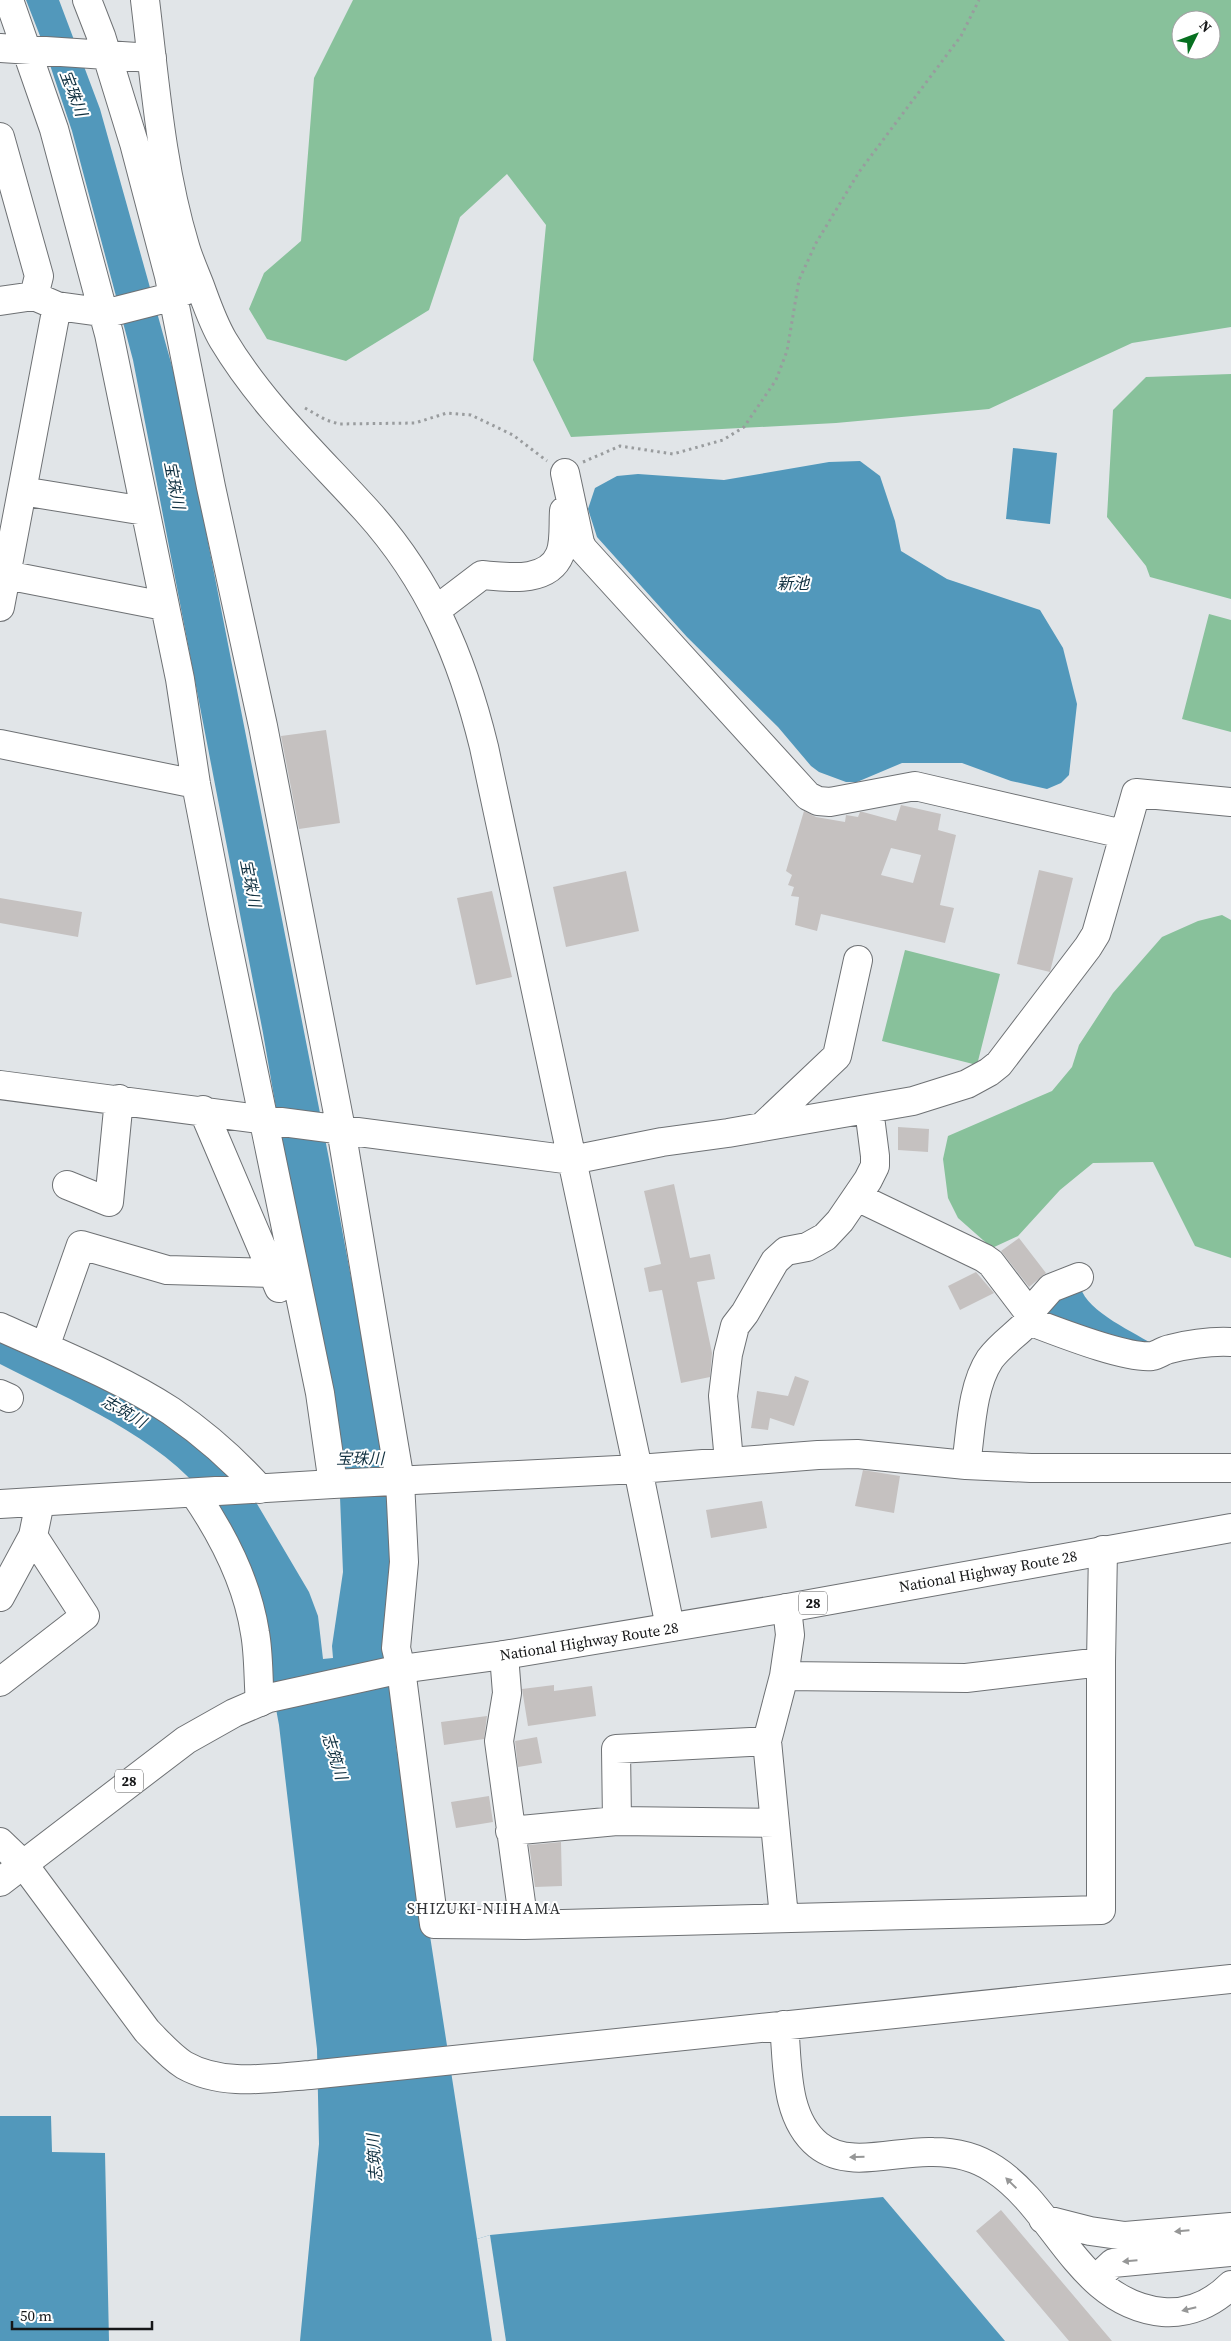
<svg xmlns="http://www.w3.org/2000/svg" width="1231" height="2341" viewBox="0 0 1231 2341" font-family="'Source Serif 4','Noto Sans JP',serif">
  <rect width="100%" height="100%" fill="#e1e5e8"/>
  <path fill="#88c19b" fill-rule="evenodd" d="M 353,0 L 1231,0 L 1231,327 L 1132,343 L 989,409 L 836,423 L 571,437 L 533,360 L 546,225 L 507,174 L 460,217 L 429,310 L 346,361 L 267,339 L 249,309 L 264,273 L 301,241 L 314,78 ZM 1181,20 L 1211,20 L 1211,50 L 1181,50 Z
    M 1231,374 L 1231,599 L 1150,577 L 1146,566 L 1107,517 L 1113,410 L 1146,377 Z
    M 1209,614 L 1231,620 L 1231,732 L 1182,719 Z
    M 1222,915 L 1231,920 L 1231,1258 L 1195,1246 L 1153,1162 L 1093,1163 L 1060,1190 L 1018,1236 L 992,1248 L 958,1218 L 948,1198 L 943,1159 L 948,1136 L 1052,1091 L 1072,1067 L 1079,1045 L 1113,993 L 1162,937 L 1198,921 Z
    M 905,950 L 1000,974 L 977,1065 L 882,1041 Z"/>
  <path fill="#5298bb" d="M 26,0 L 59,0 L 100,109 L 177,384 L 329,1159 L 391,1493 L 391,1646 L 396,1747 L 428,1923 L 477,2239 L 490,2235 L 883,2197 L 1005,2341 L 300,2341 L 319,2144 L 317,2049 L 279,1725 L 269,1671 L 210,1501 C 158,1435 73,1402 0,1364 L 0,1332 L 155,1407 L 253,1497 L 309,1592 L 318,1616 L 323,1659 L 333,1658 L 332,1646 L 343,1572 L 339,1472 L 263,1033 L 133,360 L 72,131 L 42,41 Z
    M 1013,448 L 1057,453 L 1050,524 L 1006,519 Z
    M 860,461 L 880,476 L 895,521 L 901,551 L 947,579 L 1040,610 L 1063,648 L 1077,704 L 1069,775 L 1061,783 L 1047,789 L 1011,781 L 962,763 L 902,763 L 857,782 L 846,782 L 819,772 L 811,766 L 778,727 L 687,637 L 597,537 L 588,509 L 595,488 L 617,476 L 638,474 L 724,480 L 829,462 Z
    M 1081,1288 C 1086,1311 1137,1334 1156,1346 L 1152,1349 L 1045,1318 L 1046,1300 Z
    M 0,2116 L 51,2116 L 52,2152 L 105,2153 L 109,2341 L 0,2341 Z"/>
  <path fill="#e1e5e8" d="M 490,2235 L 506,2341 L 492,2341 L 477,2239 Z"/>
  <path fill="#c5c1c0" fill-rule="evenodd" d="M 326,730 L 340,823 L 299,829 L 281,736 Z
    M 901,805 L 941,814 L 938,830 L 956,835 L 940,905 L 954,908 L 945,943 L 821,914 L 817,931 L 795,925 L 799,897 L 791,896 L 794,887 L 788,885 L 792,875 L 786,871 L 804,811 L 816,817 L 845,822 L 846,815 L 858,817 L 860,812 L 863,812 L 896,821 ZM 891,848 L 921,855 L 913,883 L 881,875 Z
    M 1039,870 L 1073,878 L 1050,972 L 1017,964 Z
    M 626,871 L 639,931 L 566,947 L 553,887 Z
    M 492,891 L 512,977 L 476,985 L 457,898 Z
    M 0,898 L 82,912 L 78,937 L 0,923 Z
    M 898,1127 L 929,1129 L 928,1152 L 898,1150 Z
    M 674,1184 L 690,1258 L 710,1254 L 715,1279 L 697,1282 L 712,1353 L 710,1377 L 681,1383 L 662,1290 L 649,1292 L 644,1268 L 661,1264 L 644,1191 Z
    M 1019,1238 L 1046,1273 L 1029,1287 L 1001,1251 Z
    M 976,1272 L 994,1293 L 960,1310 L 948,1286 Z
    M 795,1376 L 809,1381 L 794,1426 L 770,1418 L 768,1430 L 751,1428 L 757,1391 L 788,1396 Z
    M 863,1470 L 900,1476 L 894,1513 L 855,1506 Z
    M 762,1501 L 767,1528 L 711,1538 L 706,1510 Z
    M 554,1685 L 554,1691 L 592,1686 L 596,1716 L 528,1726 L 522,1689 Z
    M 487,1716 L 484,1739 L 444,1745 L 441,1722 Z
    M 537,1737 L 542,1763 L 518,1767 L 515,1741 Z
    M 489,1796 L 493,1822 L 456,1828 L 451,1802 Z
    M 561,1842 L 562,1886 L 535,1887 L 529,1845 Z
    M 1001,2210 L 1112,2341 L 1069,2341 L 976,2231 Z"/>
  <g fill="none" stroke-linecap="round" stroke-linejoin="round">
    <g stroke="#6e7174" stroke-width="30">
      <path id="minor" d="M 9,0 L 54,129 L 109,334 L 180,679 L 196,784 L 223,923 L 320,1393 L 333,1484
        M 87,0 L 101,36 L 134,143 L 169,276 L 211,487 L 263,726 L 341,1129 L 400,1481 L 404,1562 L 396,1648 L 401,1669 L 434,1924 L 524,1925 L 1101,1910 L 1101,1662 L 1103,1550
        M 145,0 C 155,82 161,167 185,246 C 189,260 195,273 200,286 C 207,305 213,323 223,340 C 262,405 316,455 367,511 C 430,581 462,657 484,747 L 638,1469 L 670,1627
        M 0,48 L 152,58
        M 0,137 L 39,276 L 34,296
        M 0,301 L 34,296 L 57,306 L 108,313 L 167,298 L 189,289
        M 565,473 L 580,543 L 583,549 L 808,796 L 818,801 L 830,802 L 915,786 L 1123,834
        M 22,491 L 145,511
        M 6,575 L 164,606
        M 0,607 L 57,306
        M 436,610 L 482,575 C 506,577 548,584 560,554 C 565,542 563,524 564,511
        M 0,744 L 196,784
        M 0,1085 L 572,1160 L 662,1142 L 728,1133 L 913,1101 L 967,1084 L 989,1072 L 999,1064 L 1088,947 L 1096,934 L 1100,920 L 1136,793 L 1231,802
        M 203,1110 L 279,1288
        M 762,1127 L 837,1056 L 858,960
        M 67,1185 L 109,1202 L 119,1099
        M 857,1197 L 984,1258 L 991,1263 L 1029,1313 L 1029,1321
        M 1029,1313 L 1051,1288 L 1079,1277
        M 0,1327 C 55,1352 121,1378 171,1411 C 203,1433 234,1460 260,1489
        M 45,1347 L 81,1245 L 167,1270 L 273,1273
        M 0,1394 L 9,1398
        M 729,1461 L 723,1396 L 728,1354 L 735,1326 L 745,1313 L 775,1261 L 786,1251 L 807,1247 L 825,1237 L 840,1221 L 868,1180 L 875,1166 L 875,1156 L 869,1109
        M 966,1465 C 971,1432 971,1388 990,1359 C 1001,1344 1017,1334 1029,1321 C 1056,1331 1125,1359 1152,1356 C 1158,1355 1164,1350 1170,1349 C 1190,1344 1210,1341 1231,1342
        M 194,1493 C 223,1535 247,1581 255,1633 C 259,1655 258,1679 260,1702
        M 0,1504 L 333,1484 L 638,1469 L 818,1455 L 857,1454 L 966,1465 L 1031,1468 L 1231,1468
        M 0,1597 L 33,1536
        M 504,1655 L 507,1693 L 499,1741 L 524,1925
        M 784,1676 L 966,1678 L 1101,1662
        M 0,1682 L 85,1616 L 33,1536 L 40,1502
        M 617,1821 L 616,1749 L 767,1741
        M 510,1831 L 617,1821 L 774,1823
        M 0,1842 L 24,1865 L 147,2031 C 159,2043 170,2056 184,2065 C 223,2087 269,2078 310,2075 L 1231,1979
        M 784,1917 L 767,1741 L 784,1676 L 790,1635 L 787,1608
        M 784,2025 C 788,2064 784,2117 818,2145 C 849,2170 897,2150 933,2152 C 954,2152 976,2157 994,2169 C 1056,2209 1079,2304 1163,2312 C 1189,2314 1213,2303 1231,2285
        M 1043,2219 L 1090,2231 L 1125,2236 L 1231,2227
        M 1096,2279 L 1113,2263 L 1231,2252"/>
    </g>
    <g stroke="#6e7174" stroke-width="30">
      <path id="highway" d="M 0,1882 L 186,1740 L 234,1713 L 269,1698 L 401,1669 L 504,1655 L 787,1608 L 1231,1528"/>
    </g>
    <path stroke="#999c9e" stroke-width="3" stroke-dasharray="2.5 4" stroke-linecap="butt" d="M 305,408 L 326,420 L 339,424 L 415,423 L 447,413 L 471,415 L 513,435 L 547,461
      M 583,462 L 620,446 L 673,454 L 723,440 L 744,427 L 776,380 L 787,351 L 799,280 L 816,243 L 859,172 L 961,36 L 979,0"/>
    <use href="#minor" stroke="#fff" stroke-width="28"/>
    <use href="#highway" stroke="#fff" stroke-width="28"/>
  </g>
  <defs><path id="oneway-solid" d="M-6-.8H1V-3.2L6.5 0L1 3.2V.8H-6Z" transform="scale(1.25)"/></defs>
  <g fill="#969797">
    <use href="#oneway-solid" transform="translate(857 2157) rotate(179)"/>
    <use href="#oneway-solid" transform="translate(1011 2183) rotate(-136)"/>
    <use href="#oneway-solid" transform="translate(1182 2231) rotate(175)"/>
    <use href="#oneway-solid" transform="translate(1130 2261) rotate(175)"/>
    <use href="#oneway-solid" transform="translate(1189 2309) rotate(166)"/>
  </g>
  <g text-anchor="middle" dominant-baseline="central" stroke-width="4" stroke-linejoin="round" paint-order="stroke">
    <g fill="#fff" stroke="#5c5d5d" stroke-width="1">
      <rect x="799" y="1591.5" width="28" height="23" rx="4"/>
      <rect x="115" y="1769.5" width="28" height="23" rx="4"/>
    </g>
    <g font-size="14" font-weight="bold" fill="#161718">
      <text x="813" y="1603">28</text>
      <text x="129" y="1781">28</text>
    </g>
    <g font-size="15" fill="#161718" stroke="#fff">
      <text transform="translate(988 1571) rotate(-10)">National Highway Route 28</text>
      <text transform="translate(589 1641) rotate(-9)">National Highway Route 28</text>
    </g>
    <g font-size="16" font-style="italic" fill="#103040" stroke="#fff">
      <text transform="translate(74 93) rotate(69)">宝珠川</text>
      <text transform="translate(175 485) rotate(79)">宝珠川</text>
      <text x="793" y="583">新池</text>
      <text transform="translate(251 883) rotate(79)">宝珠川</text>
      <text transform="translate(124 1411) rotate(30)">志筑川</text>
      <text x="360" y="1458">宝珠川</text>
      <text transform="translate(335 1756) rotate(72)">志筑川</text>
      <text transform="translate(374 2158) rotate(-94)">志筑川</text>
    </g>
    <g font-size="16" letter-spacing="1" fill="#313336" stroke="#fff">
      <text x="484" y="1908">SHIZUKI-NIIHAMA</text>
    </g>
  </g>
  <g transform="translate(1196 35) rotate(48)"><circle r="24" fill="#ffffff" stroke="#a2a2a3"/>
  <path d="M0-4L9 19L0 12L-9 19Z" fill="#077020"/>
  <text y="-8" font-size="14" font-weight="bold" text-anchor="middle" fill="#161718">N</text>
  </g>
  <path d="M12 2321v8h140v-8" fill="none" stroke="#161718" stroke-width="2.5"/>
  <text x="20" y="2321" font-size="15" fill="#161718" stroke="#ffffff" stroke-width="4" paint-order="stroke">50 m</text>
</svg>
